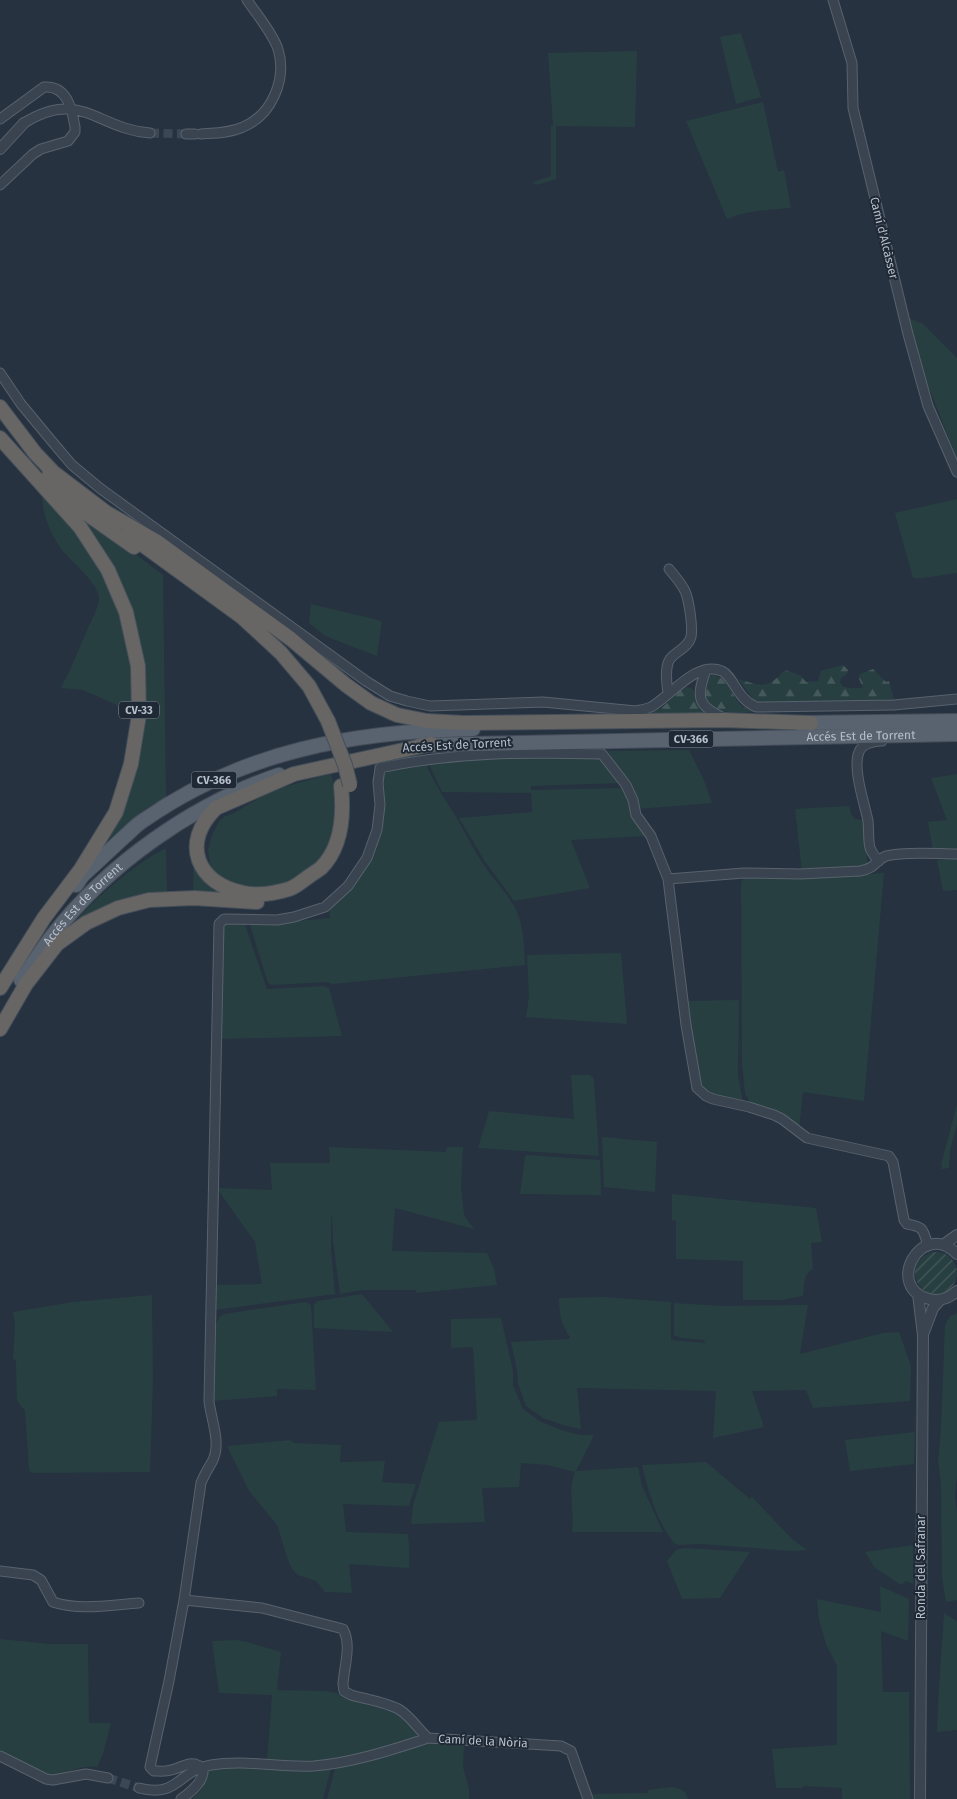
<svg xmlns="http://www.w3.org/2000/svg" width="957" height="1799" viewBox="0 0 957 1799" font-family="'Fira Sans',sans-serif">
  <defs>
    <pattern id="forest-firs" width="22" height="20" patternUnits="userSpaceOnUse" patternTransform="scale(1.25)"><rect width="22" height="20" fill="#283f41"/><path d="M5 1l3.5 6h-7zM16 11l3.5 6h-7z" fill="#45595b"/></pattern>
    <pattern id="garden-furrows" width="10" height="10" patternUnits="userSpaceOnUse" patternTransform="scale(1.25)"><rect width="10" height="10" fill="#283f41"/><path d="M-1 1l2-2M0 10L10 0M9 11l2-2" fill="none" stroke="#45595b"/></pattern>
  </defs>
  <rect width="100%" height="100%" fill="#263240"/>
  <path fill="#283f41" d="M 741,33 L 761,97 L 736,104 L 720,37 Z
    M 637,51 L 635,127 L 556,126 L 556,179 L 536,185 L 533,182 L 551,176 L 551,126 L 553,125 L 548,53 Z
    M 763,102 L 778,172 L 784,170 L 791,208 C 770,210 747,210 727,219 L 686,121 Z
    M 908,318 L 922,323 L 957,358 L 957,459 L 925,378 Z
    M 42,497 L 66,517 L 89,546 L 120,609 L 132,666 L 133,705 L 117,705 L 83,690 L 61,688 C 71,669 79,648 88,628 C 92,619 98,609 99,599 C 100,585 71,561 62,550 C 51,535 43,516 42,497 Z
    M 957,499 L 957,573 L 923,578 L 913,578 L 895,513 Z
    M 71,505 L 163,575 L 166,797 L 147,808 L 102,845 L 133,774 L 135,631 Z
    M 311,604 L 382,621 L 377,656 L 325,636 L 309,623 Z
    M 689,750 L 703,778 L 712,803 L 638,809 L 622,776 L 606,751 Z
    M 585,756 L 603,759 L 621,783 L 531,786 L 531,790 L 623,788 L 646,836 L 571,840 L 590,888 L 514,901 L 484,860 L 459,818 L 532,812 L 531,793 L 442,792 L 428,762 L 492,757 Z
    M 425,762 C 434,783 443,796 455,815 C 465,832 473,849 484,865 C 494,881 509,894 517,912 C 524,927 524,948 525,965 L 333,984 L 326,982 L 272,985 L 268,983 L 250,925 L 330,918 L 328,900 C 353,879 374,846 376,813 C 376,801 374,790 372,778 L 380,771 Z
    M 331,774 L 337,796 L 337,821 L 328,851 L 318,862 L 290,884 L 272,889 L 241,888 L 217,876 L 210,863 L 208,850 L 211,838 L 219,821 L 225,816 L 232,814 L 268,793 L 280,788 Z
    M 957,774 L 957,852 L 933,851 L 928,822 L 947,820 L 931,778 Z
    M 849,806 L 851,814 L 855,819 L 863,820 L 868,867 L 802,871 L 795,809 Z
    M 166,848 L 167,894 L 69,928 C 98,896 128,868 166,848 Z
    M 194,856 L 234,897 L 193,893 Z
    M 957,859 L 957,890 L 943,891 L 937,860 Z
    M 884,873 L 864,1101 L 803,1092 L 799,1130 L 752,1107 L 745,1093 L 742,1063 L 741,882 L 744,878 L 748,878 L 804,879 Z
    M 225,918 L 244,922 L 267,989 L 324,986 L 329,988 L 342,1036 L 220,1039 L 220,925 Z
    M 621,953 L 627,1024 L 526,1017 L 529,997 L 527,955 Z
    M 739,1000 L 738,1076 L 743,1102 L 712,1096 L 699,1086 L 686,1001 Z
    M 571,1075 L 589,1075 L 593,1077 L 594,1080 L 599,1156 L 478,1148 L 489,1111 L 574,1119 Z
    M 957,1104 L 957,1125 L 950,1150 L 949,1168 L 942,1169 L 941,1165 Z
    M 602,1137 L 657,1142 L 655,1192 L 604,1187 Z
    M 329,1147 L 446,1152 L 447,1147 L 463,1147 L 461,1187 L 464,1215 L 474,1229 L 395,1208 L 392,1251 L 487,1253 L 494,1269 L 497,1285 L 416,1293 L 416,1290 L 361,1290 L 340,1294 L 333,1241 L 332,1216 L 331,1215 L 331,1249 L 335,1294 L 214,1310 L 215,1285 L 262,1284 L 255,1242 L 218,1190 L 218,1188 L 272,1190 L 270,1163 L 330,1163 Z
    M 527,1155 L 600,1160 L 601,1195 L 520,1194 L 525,1156 Z
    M 672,1194 L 816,1208 L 822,1242 L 811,1243 L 813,1269 C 802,1275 805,1285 803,1296 L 781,1300 L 743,1300 L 743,1261 L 676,1259 L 676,1221 L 672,1220 Z
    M 362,1294 L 393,1332 L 314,1328 L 314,1305 L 317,1301 Z
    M 152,1295 L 153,1380 L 150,1472 L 32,1473 L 29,1470 L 25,1411 L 17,1401 L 16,1360 L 13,1359 L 15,1324 L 13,1312 L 73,1302 Z
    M 604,1297 L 671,1302 L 671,1340 L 705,1343 L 704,1340 L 681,1338 L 674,1335 L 674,1303 L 723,1306 L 808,1305 L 800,1354 L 883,1333 L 899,1332 L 911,1366 L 910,1401 L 813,1408 L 806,1390 L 752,1391 L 764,1427 L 713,1438 L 716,1391 L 577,1388 L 581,1429 L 563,1425 L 543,1418 L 526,1406 L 518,1384 L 517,1370 L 511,1342 L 569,1339 L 570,1337 C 561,1325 559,1312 559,1298 Z
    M 306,1302 L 311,1305 L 316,1390 L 277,1389 L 277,1396 L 212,1401 L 215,1327 L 219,1317 L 224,1314 Z
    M 957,1313 L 957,1475 L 955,1496 L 957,1512 L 957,1600 L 946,1602 L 942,1577 L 941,1483 L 938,1461 L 941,1429 L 945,1325 L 950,1316 Z
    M 501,1318 L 513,1371 L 513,1385 L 523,1409 L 541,1422 L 561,1430 L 580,1435 L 594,1435 L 576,1471 L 638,1467 L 642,1486 L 663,1532 L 572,1532 C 575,1512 567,1489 575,1472 L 548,1465 L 521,1463 L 519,1487 L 482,1488 L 485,1522 L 411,1524 L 413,1505 L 439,1422 L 477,1420 L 473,1347 L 451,1348 L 451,1319 Z
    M 915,1432 L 914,1464 L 850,1471 L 845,1440 Z
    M 290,1440 L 294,1443 L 341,1445 L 340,1462 L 385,1461 L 382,1482 L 416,1484 L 409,1506 L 343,1504 L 346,1532 L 408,1534 L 409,1545 L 409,1568 L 349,1564 L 352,1593 L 325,1592 L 316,1581 L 298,1575 L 292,1569 L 288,1560 L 277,1525 L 249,1491 L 227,1446 Z
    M 706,1462 L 750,1499 L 752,1497 L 791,1538 L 807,1550 L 792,1551 L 701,1544 L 678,1545 L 674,1543 C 657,1522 648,1491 642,1465 Z
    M 913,1545 L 913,1584 L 906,1581 L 901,1585 L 875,1568 L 865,1552 Z
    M 684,1548 L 750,1552 L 720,1598 L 682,1599 L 667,1561 L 676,1550 Z
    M 880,1586 L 909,1599 L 908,1641 L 881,1631 L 883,1692 L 909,1692 L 910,1799 L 842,1799 L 842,1788 L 804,1786 L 802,1788 L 776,1788 L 772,1749 L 837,1745 L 837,1666 L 826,1644 L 819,1620 L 817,1599 L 881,1612 Z
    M 944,1613 L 957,1621 L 957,1730 L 937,1732 L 938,1703 Z
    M 0,1639 L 50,1644 L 88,1644 L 89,1723 L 111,1723 L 103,1754 L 97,1767 C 83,1765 72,1771 59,1774 C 40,1778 16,1761 0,1752 Z
    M 236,1640 L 247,1642 L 281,1652 L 277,1690 L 325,1691 L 336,1693 L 365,1704 L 397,1713 L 406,1719 L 421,1737 L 332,1762 L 267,1761 L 272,1695 L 219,1693 L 212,1641 Z
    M 427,1742 L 464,1745 L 463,1767 L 469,1789 L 469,1799 L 327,1799 L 335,1768 Z
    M 228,1767 L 313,1770 L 331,1769 L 323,1799 L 192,1799 L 202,1789 L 207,1770 Z
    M 672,1787 C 681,1789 686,1790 688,1799 L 590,1799 L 588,1794 L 648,1793 L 648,1790 Z"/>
  <path fill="url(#forest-firs)" d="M 843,665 L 848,670 L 847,674 L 841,678 L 840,682 L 842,686 L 849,688 L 863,688 L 859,679 L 860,674 L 873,669 L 886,682 L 889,681 L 894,700 L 765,704 L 754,700 L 738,679 C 763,686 766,690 785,670 L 800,675 L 806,682 L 818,681 L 821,671 Z
    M 712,675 C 728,675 732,698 742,706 C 746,709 750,710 753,712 C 735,713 703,715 705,688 C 705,682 707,678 712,675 Z
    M 687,687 L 693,689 L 698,702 L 709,715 L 633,716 C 642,715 653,713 661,708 C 671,701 676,691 687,687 Z"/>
  <path fill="url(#garden-furrows)" d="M915 1273a21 21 0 1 1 42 0a21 21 0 1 1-42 0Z"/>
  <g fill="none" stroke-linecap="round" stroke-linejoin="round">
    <path stroke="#3c4755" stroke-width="9" stroke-dasharray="9 4.5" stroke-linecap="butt" d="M 150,133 L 186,134
      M 108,1778 L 139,1788"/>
    <g stroke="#58626d" stroke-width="11">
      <path id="minor" d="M 833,0 L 852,63 L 853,108 L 908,334 L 928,406 L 957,472
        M 0,119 L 44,87 C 67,85 72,109 75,127 L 75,132 L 68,141 L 41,149 L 33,154 L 0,185
        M 24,123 C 80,88 97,129 150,133
        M 186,134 L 195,134
        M 201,134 C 215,133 230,133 243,127 C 272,115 287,79 278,49 C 272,32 257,15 247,0
        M 0,373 L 21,404 L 55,445 L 72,465 L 101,489 L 366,681 L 390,696 L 407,701 L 430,706 L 543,702 L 636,711 C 640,710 646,709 651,707 C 671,696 696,660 722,671 C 734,677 736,698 756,707 L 894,705 L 957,699
        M 706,670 C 696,697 697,706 724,718
        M 668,694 C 667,684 664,668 670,659 C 676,651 688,648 691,637 C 693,627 689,600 685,591 C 681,583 675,576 669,569
        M 879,861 C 875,857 872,853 870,848 C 868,840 869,830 868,821 C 865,805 852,768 859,752 C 862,744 873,741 882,741
        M 668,879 L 744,873 L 800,874 L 860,871 C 877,868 875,860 886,856 C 905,851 937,854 957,854
        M 0,1571 L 33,1575 L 41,1580 L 53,1602 C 79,1611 111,1605 139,1603
        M 184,1600 L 262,1608 L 343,1629 C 352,1645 344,1667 343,1684 L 344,1691 L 351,1695 C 365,1699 389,1703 400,1710 C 411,1717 419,1730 428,1738 L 561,1746 L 571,1751 L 588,1799
        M 0,1756 L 46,1779 L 53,1780 L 86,1774 L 108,1778
        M 139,1788 C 179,1798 177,1771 211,1765 C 245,1759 279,1768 314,1766 C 351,1763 392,1750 428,1738
        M 181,1799 C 191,1792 205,1781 203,1768 C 190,1758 183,1768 171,1770 C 165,1772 159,1771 154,1771 L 150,1767 L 169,1681 L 184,1600 L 201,1483 C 204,1475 208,1469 212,1462 C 222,1444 211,1420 209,1401 L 219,924 L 224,919 L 277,920 L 294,917 L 325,907 L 348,886 L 367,858 L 377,830 L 380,805 L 378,783 L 380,768 C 453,752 528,752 602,754 L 626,785 L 633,800 L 636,815 L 651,836 L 668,879 L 686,1025 L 697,1088 L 706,1096 L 713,1099 L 749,1107 L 774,1115 L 782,1119 L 807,1138 L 889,1156 L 893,1162 L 904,1220 L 907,1224 C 924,1227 923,1229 928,1246"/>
    </g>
    <g stroke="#58626d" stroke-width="12">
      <path id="tertiary" d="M 0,149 L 24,123
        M 943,1245 L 957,1235
        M 957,1254 C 921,1218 884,1288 929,1299 C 940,1302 949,1298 957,1291
        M 918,1294 L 923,1335 L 920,1799
        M 924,1332 L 933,1308 L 940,1300"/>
    </g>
    <g stroke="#444d59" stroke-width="16">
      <g id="primary">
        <path d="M 799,723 L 957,721"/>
        <path id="s1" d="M 420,745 L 957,734"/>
        <path d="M 76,885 L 82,876 C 96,863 110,850 124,837 C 131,831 137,824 144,820 C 243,751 355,731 473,729"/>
        <path id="s2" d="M 21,980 C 32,965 41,950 52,936 C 108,864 193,804 279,775"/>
      </g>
    </g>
    <g stroke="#454f5a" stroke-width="16">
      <path id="trunk" d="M 0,407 L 35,453 L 55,474
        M 0,438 L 80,527 L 108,570 L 126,612 L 138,666 L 139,715 L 131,764 L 116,812 L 81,869 L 44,918 L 0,988
        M 49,469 L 107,513 L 156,541 L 291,639 L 346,685 L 371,703 L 397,715 L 427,721 L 464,723 L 723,720 L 811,723
        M 46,479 L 83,511 L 134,547
        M 128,534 L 242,617 L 281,653 L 309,686 L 328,721
        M 341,786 C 344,814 342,847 321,868 C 317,871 312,874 308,877 C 302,881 296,887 289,889 C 276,893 258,896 244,893 C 197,884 180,843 216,808 L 294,774 L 431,744
        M 0,1029 L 26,984 L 57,944 L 86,923 L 118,908 L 149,900 L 194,898 L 257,902"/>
    </g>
    <use href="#minor" stroke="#3a4450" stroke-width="9"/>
    <use href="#tertiary" stroke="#3a4450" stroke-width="10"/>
    <use href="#primary" stroke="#59636f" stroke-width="14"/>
    <use href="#trunk" stroke="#676664" stroke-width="14"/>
    <g stroke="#454f5a" stroke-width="16" stroke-linecap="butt">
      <path id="trunk-bridge" d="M 328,721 L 345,765 L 350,785"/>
    </g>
    <use href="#trunk-bridge" stroke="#676664" stroke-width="14"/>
  </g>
  <g text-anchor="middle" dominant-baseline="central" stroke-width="4" stroke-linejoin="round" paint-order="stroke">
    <g fill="#1f2935" stroke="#89929d" stroke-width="1">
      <rect x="119" y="701.5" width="40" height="17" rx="4"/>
      <rect x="668.5" y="730.5" width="45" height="17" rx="4"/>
      <rect x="191.5" y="771.5" width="45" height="17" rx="4"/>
    </g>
    <g font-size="11" font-weight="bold" fill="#b7bfca">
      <text x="139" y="710">CV-33</text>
      <text x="691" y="739">CV-366</text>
      <text x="214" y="780">CV-366</text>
    </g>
    <g font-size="12" fill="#b7bfca" stroke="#1f2935">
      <text transform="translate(884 238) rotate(76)">Camí d'Alcàsser</text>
      <text stroke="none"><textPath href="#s1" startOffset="441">Accés Est de Torrent</textPath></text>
      <text transform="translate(457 745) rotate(-3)">Accés Est de Torrent</text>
      <text stroke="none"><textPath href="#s2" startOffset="98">Accés Est de Torrent</textPath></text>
      <text transform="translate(921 1567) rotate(-90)">Ronda del Safranar</text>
      <text transform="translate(483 1741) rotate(3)">Camí de la Nòria</text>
    </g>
  </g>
</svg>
